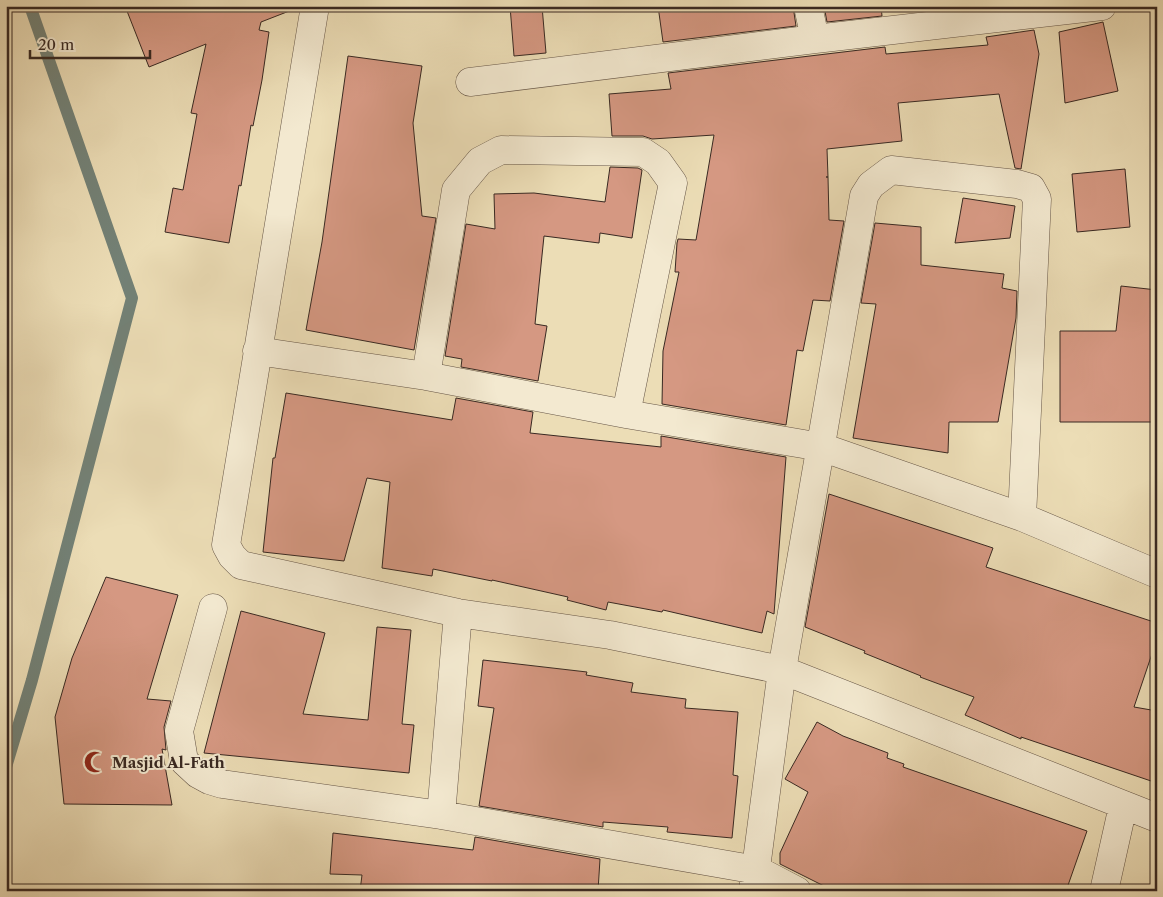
<svg xmlns="http://www.w3.org/2000/svg" width="1163" height="897" viewBox="0 0 1163 897" font-family="'Libre Caslon Text',serif">
  <rect width="100%" height="100%" fill="#ecddb6"/>
  <filter id="stains"><feTurbulence type="fractalNoise" baseFrequency=".004" numOctaves="4"/><feColorMatrix values="0 0 0 0 .2 0 0 0 0 .09 0 0 0 0 .02 0 0 0 .5 -.17"/></filter>
  <radialGradient id="worn" r=".72"><stop offset=".6" stop-color="#630" stop-opacity="0"/><stop offset="1" stop-color="#630" stop-opacity=".3"/></radialGradient>
  <g fill="none" stroke-linecap="round" stroke-linejoin="round">
    <path stroke="#738176" stroke-width="12" d="M 6,767 L 32,680 L 132,298 L 30,6"/>
  </g>
  <path fill="#d59882" stroke="#392922" d="M 125,6 L 296,6 L 297,8 L 261,22 L 259,30 L 269,32 L 262,80 L 253,126 L 251,125 L 241,186 L 239,185 L 229,243 L 165,232 L 173,188 L 183,190 L 197,114 L 191,113 L 206,44 L 149,67 Z
    M 510,6 L 542,6 L 546,53 L 514,56 Z
    M 658,6 L 793,6 L 796,26 L 663,42 Z
    M 824,6 L 881,6 L 882,16 L 827,22 Z
    M 1103,22 L 1118,91 L 1065,103 L 1059,32 Z
    M 1034,30 L 1039,54 L 1021,169 L 1015,168 L 999,94 L 898,103 L 902,141 L 827,149 L 828,177 L 826,177 L 828,177 L 829,220 L 844,221 L 830,301 L 813,300 L 803,351 L 797,350 L 786,425 L 662,404 L 663,351 L 679,272 L 675,272 L 677,243 L 678,239 L 696,240 L 714,135 L 652,139 L 643,136 L 612,136 L 609,94 L 671,89 L 668,73 L 885,47 L 886,54 L 988,45 L 986,37 Z
    M 348,56 L 422,66 L 413,123 L 422,216 L 436,218 L 414,350 L 306,330 L 322,242 Z
    M 610,167 L 638,168 L 642,170 L 632,238 L 600,233 L 599,243 L 544,236 L 535,324 L 547,326 L 538,381 L 461,367 L 462,359 L 445,356 L 466,224 L 495,229 L 494,194 L 534,193 L 605,202 Z
    M 1125,169 L 1130,227 L 1077,232 L 1072,174 Z
    M 963,198 L 1015,206 L 1010,238 L 955,243 Z
    M 875,223 L 921,227 L 921,265 L 1004,274 L 1002,288 L 1017,291 L 1016,318 L 998,422 L 949,422 L 948,453 L 853,438 L 876,304 L 861,303 Z
    M 1121,286 L 1157,290 L 1156,422 L 1060,422 L 1060,331 L 1116,331 Z
    M 286,393 L 452,420 L 456,398 L 533,412 L 530,433 L 661,447 L 661,436 L 786,457 L 774,614 L 767,611 L 762,633 L 663,610 L 662,612 L 608,602 L 606,610 L 567,600 L 568,597 L 492,580 L 492,581 L 433,569 L 432,576 L 382,568 L 390,482 L 367,478 L 344,561 L 263,552 L 273,458 L 275,458 Z
    M 829,494 L 993,548 L 986,567 L 1157,623 L 1157,639 L 1134,707 L 1157,711 L 1157,783 L 1021,737 L 1021,739 L 965,715 L 974,697 L 920,677 L 921,676 L 864,653 L 865,651 L 805,627 Z
    M 106,577 L 178,595 L 147,699 L 171,701 L 164,727 L 166,750 L 162,749 L 172,805 L 64,804 L 55,717 L 72,658 Z
    M 241,611 L 325,633 L 303,714 L 368,720 L 377,627 L 411,630 L 402,724 L 414,725 L 409,773 L 204,753 Z
    M 483,660 L 587,672 L 586,675 L 633,683 L 631,692 L 686,699 L 685,708 L 738,712 L 733,775 L 738,776 L 732,838 L 667,832 L 668,827 L 603,822 L 603,827 L 479,806 L 494,708 L 478,706 Z
    M 817,722 L 843,736 L 888,753 L 887,758 L 904,764 L 903,767 L 1087,831 L 1066,891 L 834,891 L 780,864 L 780,853 L 808,792 L 785,779 Z
    M 333,833 L 473,850 L 475,837 L 600,859 L 598,891 L 360,891 L 362,875 L 330,874 Z"/>
  <g fill="none" stroke-linecap="round" stroke-linejoin="round">
    <g stroke="#665647" stroke-width="29">
      <path id="street" d="M 315,6 L 226,545 L 232,556 L 241,565 L 458,613 L 610,635 L 782,670 L 1157,818
        M 808,6 L 815,39
        M 470,82 L 815,39 L 1102,6
        M 257,351 L 426,376 L 626,414 L 821,447 L 1022,517 L 1157,574
        M 426,376 L 456,190 L 480,161 L 501,150 L 643,152 L 658,162 L 673,183 L 626,414
        M 213,608 L 179,731 L 184,761 L 198,774 L 209,780 L 222,784 L 441,815 L 757,870 L 797,891
        M 441,815 L 458,613
        M 753,891 L 782,670 L 864,196 L 871,185 L 891,170 L 1017,184 L 1031,188 L 1037,199 L 1022,517
        M 1104,891 L 1123,806"/>
    </g>
    <use href="#street" stroke="#f3e9d0" stroke-width="28"/>
  </g>
  <defs>
    <g id="mosque-bare" transform="scale(1.725)"><path d="M3.5-4.9A6 6 0 1 0 3.5 4.9A5 5 0 1 1 3.5-4.9Z" fill="#8f2418" stroke="#f3e9d0" stroke-width="2.5" paint-order="stroke"/></g>
  </defs>
  <g fill-rule="evenodd">
    <use href="#mosque-bare" x="95" y="762"/>
  </g>
  <g text-anchor="middle" dominant-baseline="central" stroke-width="4" stroke-linejoin="round" paint-order="stroke">
    <g font-size="15" font-weight="bold" fill="#392922" stroke="#f3e9d0" text-anchor="start">
      <text x="112" y="762">Masjid Al-Fath</text>
    </g>
  </g>
  <rect width="1163" height="897" fill="none" stroke="#ecddb6" stroke-width="25"/>
  <rect x="8" y="8" width="1148" height="882" fill="none" stroke="#392922" stroke-width="2.5"/>
  <rect x="12" y="12" width="1138" height="872" fill="none" stroke="#392922"/>
  <path d="M30 50v8h120v-8" fill="none" stroke="#392922" stroke-width="2.5"/>
  <text x="38" y="50" font-size="15" fill="#392922" stroke="#f3e9d0" stroke-width="4" paint-order="stroke">20 m</text>
  <rect width="100%" height="100%" filter="url(#stains)"/>
  <rect width="100%" height="100%" fill="url(#worn)"/>
</svg>
